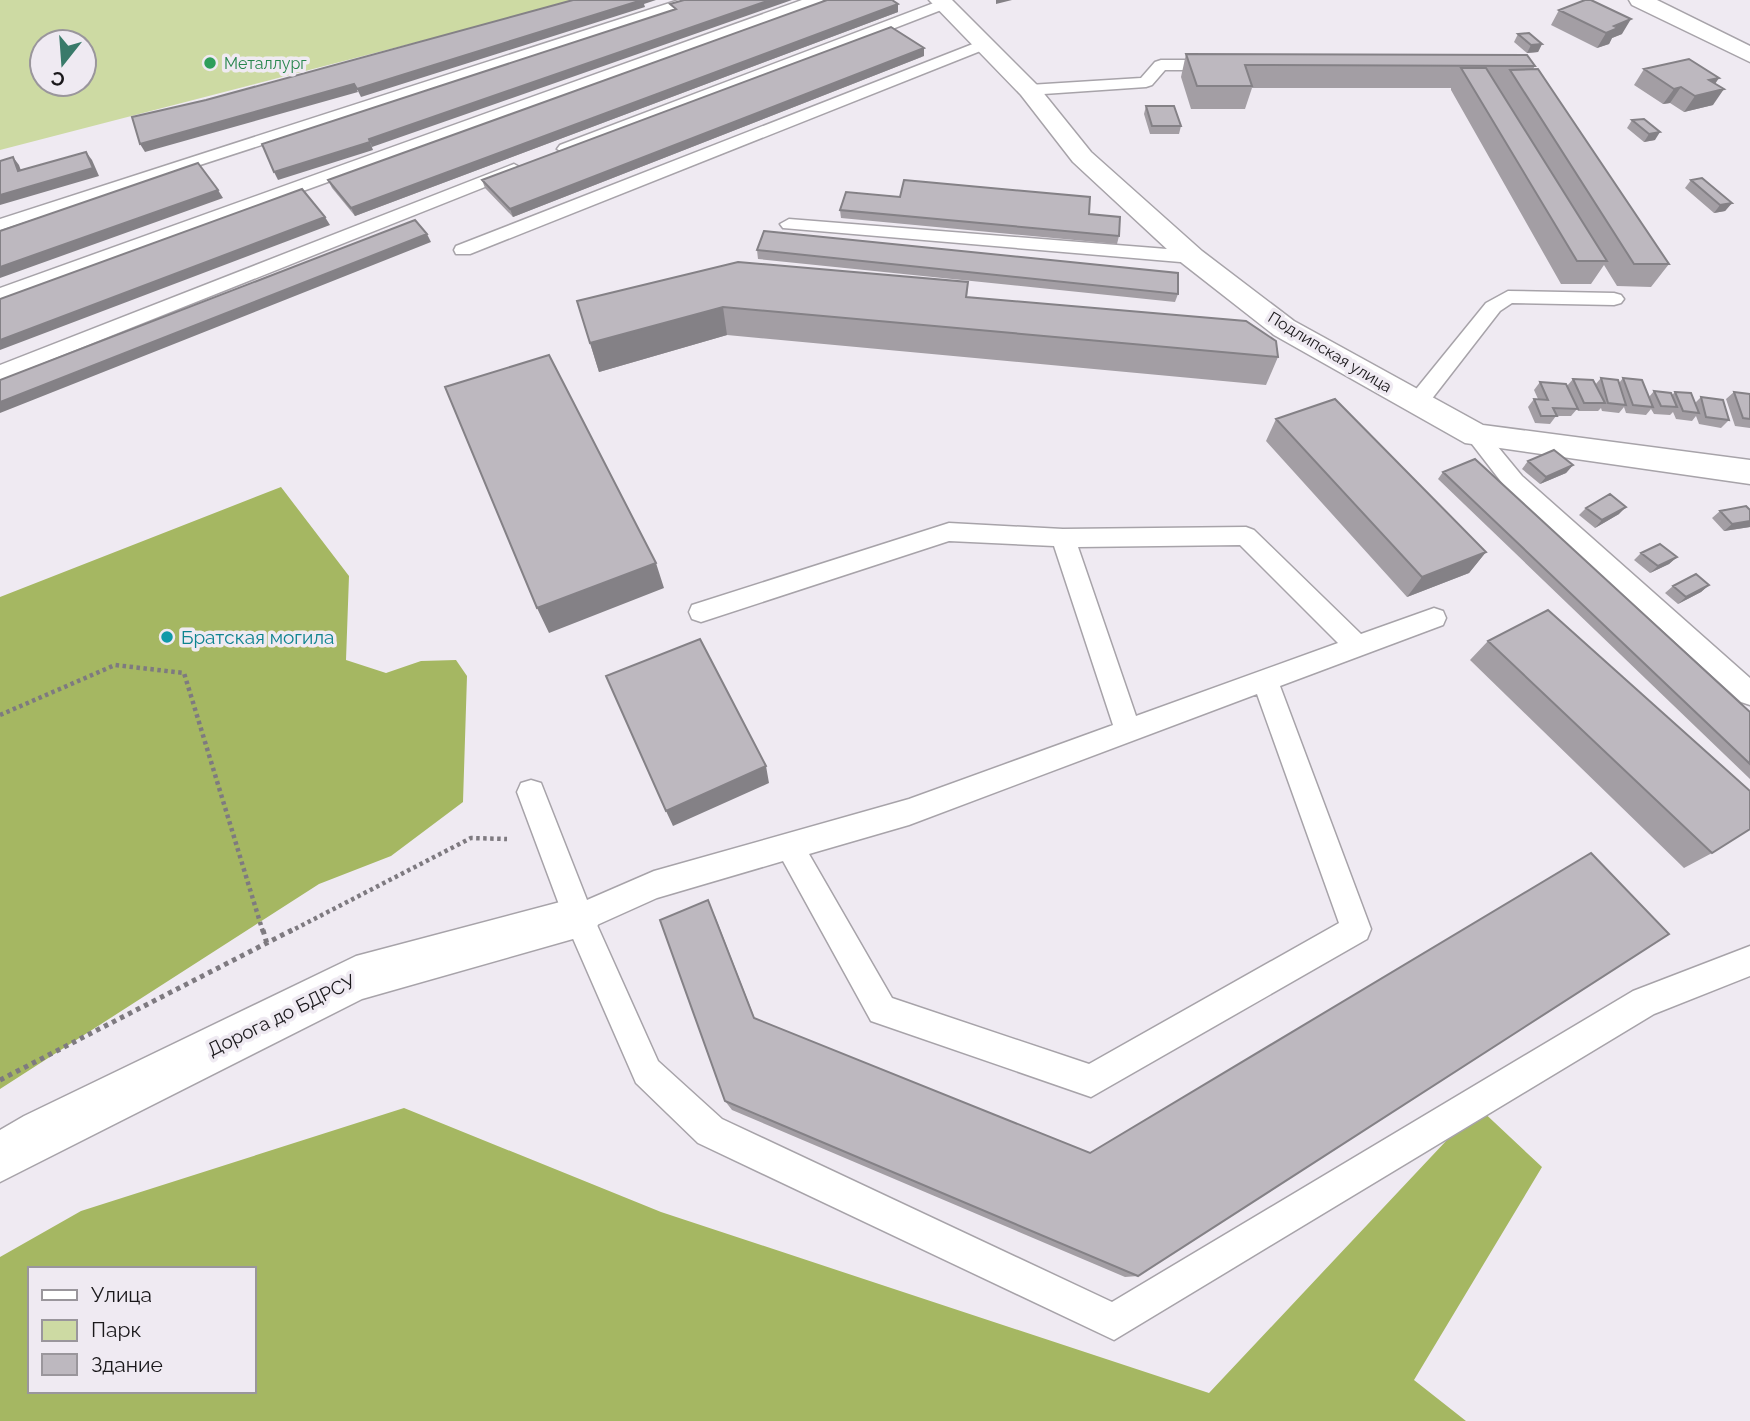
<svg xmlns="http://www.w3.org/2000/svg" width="1750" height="1421" viewBox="0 0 1750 1421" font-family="Raleway,sans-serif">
  <rect width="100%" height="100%" fill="#efeaf2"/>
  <path fill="#cddaa3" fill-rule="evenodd" d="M 0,0 L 579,0 L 0,150 ZM 42,42 L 84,42 L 84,84 L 42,84 Z"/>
  <path fill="#a5b762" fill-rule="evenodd" d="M 281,487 L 349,576 L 346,660 L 386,673 L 421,661 L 456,660 L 467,676 L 463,802 L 391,856 L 319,884 L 0,1089 L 0,597 Z
    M 1478,1107 L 1542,1167 L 1414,1380 L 1466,1421 L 0,1421 L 0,1257 L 81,1211 L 404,1108 L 661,1212 L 1209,1393 ZM 30,1269 L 254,1269 L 254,1391 L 30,1391 Z"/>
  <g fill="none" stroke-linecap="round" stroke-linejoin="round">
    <g stroke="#a7a3a9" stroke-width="3">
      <path id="lane" d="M 679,0 L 701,0 L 699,3 L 0,230 L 0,219 Z
        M 802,0 L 823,0 L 821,3 L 0,301 L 0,288 Z
        M 939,1 L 949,1 L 951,4 L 949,7 L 572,153 L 566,154 L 557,149 L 560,145 Z
        M 983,40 L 988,42 L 991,45 L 988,48 L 470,254 L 456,254 L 454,250 L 456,246 Z
        M 1161,60 L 1218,60 L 1226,65 L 1218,70 L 1165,70 L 1152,85 L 1146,87 L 1029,95 L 1021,90 L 1029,85 L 1141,78 L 1155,62 Z
        M 514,164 L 523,169 L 520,173 L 0,380 L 0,365 Z
        M 789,219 L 1192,251 L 1201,257 L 1192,263 L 783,228 L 780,224 Z
        M 1508,291 L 1614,293 L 1621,295 L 1624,299 L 1621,303 L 1614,305 L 1512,303 L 1500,311 L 1424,409 L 1416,411 L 1408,409 L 1405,404 L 1408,399 L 1486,303 Z
        M 1476,427 L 1484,430 L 1522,476 L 1750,678 L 1750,705 L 1741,702 L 1506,488 L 1465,435 L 1468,430 Z
        M 949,523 L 1063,529 L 1246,527 L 1254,530 L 1361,634 L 1434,608 L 1443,611 L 1446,618 L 1443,625 L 1280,686 L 1371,929 L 1367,939 L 1091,1097 L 871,1021 L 783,861 L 657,898 L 597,925 L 658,1061 L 722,1119 L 1112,1302 L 1633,991 L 1750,946 L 1750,976 L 1654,1014 L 1114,1340 L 698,1143 L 636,1083 L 564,918 L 517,792 L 521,783 L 531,780 L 541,783 L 587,900 L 654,871 L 909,799 L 1113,725 L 1054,546 L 949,541 L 701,622 L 692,619 L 689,612 L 692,605 ZM 1240,545 L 1338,643 L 1136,716 L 1078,547 ZM 1257,694 L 1339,923 L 1089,1064 L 892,998 L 809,854 L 909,825 Z"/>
    </g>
    <g stroke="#a7a3a9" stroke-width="3">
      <path id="street" d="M 929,0 L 952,0 L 1037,85 L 1091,152 L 1202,251 L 1294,321 L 1483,425 L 1750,460 L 1750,484 L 1465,443 L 1274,335 L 1182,263 L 1073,162 L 1021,95 Z
        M 1629,0 L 1657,0 L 1750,46 L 1750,62 L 1632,5 Z
        M 579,897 L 594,903 L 601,918 L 594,933 L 362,999 L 0,1182 L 0,1130 L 24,1116 L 356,956 Z"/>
    </g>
    <path stroke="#7e7a80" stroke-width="4.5" stroke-dasharray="3.5 3.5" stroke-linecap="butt" d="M 0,715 L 115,665 L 184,673 L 263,932
      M 289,932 L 471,838 L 507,839"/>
    <path stroke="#7e7a80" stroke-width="5" stroke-dasharray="4.5 4.5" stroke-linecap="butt" d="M 263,930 L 267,944
      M 0,1080 L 292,930"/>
    <use href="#lane" fill="#fff" fill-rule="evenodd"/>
    <use href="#street" fill="#fff" fill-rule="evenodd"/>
  </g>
  <path fill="#a39ea4" d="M 898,4 L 898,12 L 355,216 L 332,188 L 328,180 Z
    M 1559,10 L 1622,34 L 1612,38 L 1609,44 L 1597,48 L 1551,25 Z
    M 1518,34 L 1542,44 L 1538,52 L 1527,53 L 1514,42 Z
    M 1186,54 L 1535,66 L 1533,69 L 1669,264 L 1651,287 L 1617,286 L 1604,265 L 1591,284 L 1561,284 L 1451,90 L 1451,88 L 1252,88 L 1245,109 L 1191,109 L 1181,77 Z
    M 924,56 L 513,217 L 485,188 L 482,180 Z
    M 1644,69 L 1715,84 L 1713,105 L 1684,112 L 1670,103 L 1663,104 L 1634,85 Z
    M 1146,106 L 1181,126 L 1179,134 L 1150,134 L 1144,114 Z
    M 1644,119 L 1655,140 L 1644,142 L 1627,128 L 1632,120 Z
    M 1691,180 L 1732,203 L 1725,211 L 1714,213 L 1685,188 Z
    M 840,210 L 1089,214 L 1119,236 L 1117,244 L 841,218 Z
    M 757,250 L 1178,294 L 1175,302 L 758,259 Z
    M 968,282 L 967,297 L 1278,357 L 1266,385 L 727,335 L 599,372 L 577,301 Z
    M 1601,378 L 1619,383 L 1623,378 L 1649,397 L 1654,391 L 1672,395 L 1675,392 L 1695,403 L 1701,397 L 1729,420 L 1721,428 L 1699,424 L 1696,416 L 1692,421 L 1676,419 L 1673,412 L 1670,415 L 1654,414 L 1651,409 L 1646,415 L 1626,413 L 1624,407 L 1619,413 L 1602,411 L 1601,408 L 1598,411 L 1578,411 L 1577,409 L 1571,416 L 1556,416 L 1550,424 L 1535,423 L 1528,407 L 1534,399 L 1538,399 L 1534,390 L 1540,382 L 1567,386 L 1573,379 L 1595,385 Z
    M 1734,392 L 1750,394 L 1750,428 L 1735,426 L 1726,399 Z
    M 1276,419 L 1486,552 L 1469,573 L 1407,597 L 1266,441 Z
    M 1528,461 L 1573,465 L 1566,473 L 1540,484 L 1522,469 Z
    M 1443,472 L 1750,712 L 1750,779 L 1438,479 Z
    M 1586,508 L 1619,514 L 1595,528 L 1579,515 Z
    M 1720,511 L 1750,527 L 1724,531 L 1712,518 Z
    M 1641,553 L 1677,557 L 1669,564 L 1650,573 L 1634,560 Z
    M 1709,585 L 1701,592 L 1678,604 L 1665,593 L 1673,586 Z
    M 1488,641 L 1712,853 L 1684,868 L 1470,660 Z
    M 715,916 L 755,1019 L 1138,1276 L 1125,1277 L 732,1110 L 725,1101 Z"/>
  <path fill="#848186" d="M 640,0 L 656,0 L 644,4 L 645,7 L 361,97 L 357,89 Z
    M 770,0 L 792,0 L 372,147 L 369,139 Z
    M 996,0 L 1012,0 L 996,4 Z
    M 898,4 L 898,12 L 355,216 L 351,208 Z
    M 1631,19 L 1622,34 L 1612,38 L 1609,44 L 1597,48 L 1606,33 L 1614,26 Z
    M 1542,44 L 1538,52 L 1527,53 L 1531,45 Z
    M 924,48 L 924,56 L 513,217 L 510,209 Z
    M 1719,78 L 1709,93 L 1724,89 L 1713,105 L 1684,112 L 1695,96 L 1709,80 Z
    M 354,84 L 358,92 L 145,152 L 140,144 Z
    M 1681,87 L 1670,103 L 1663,104 L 1674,89 Z
    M 1660,132 L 1655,140 L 1644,142 L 1649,134 Z
    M 370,142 L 373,150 L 278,180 L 274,172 Z
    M 86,152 L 92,160 L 99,176 L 0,205 L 0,195 Z
    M 13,157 L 19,165 L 24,179 L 18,171 Z
    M 218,190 L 223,198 L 0,278 L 0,267 Z
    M 1732,203 L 1725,211 L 1714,213 L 1720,205 Z
    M 325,217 L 330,225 L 0,350 L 0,340 Z
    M 427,234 L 431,242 L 0,413 L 0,402 Z
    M 723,307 L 727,335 L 599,372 L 590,343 Z
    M 1573,465 L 1566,473 L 1540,484 L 1546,477 Z
    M 1626,507 L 1619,514 L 1595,528 L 1602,520 Z
    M 1750,521 L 1750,527 L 1724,531 L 1732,524 Z
    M 1486,552 L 1469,573 L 1407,597 L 1422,577 Z
    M 1677,557 L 1669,564 L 1650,573 L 1658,566 Z
    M 656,563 L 664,588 L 549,633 L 537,608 Z
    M 1709,585 L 1701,592 L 1678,604 L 1686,597 Z
    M 766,766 L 769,783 L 673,826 L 666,811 Z"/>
  <path fill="#bdb8bf" stroke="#848186" stroke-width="2" d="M 573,0 L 642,0 L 357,89 L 354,84 L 140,144 L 132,117 L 206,100 Z
    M 684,0 L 770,0 L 369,139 L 370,142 L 274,172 L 262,144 L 676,9 L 670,4 Z
    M 827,0 L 892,0 L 898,4 L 351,208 L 328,180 Z
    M 1585,0 L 1591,0 L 1631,19 L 1614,26 L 1618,28 L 1606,33 L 1559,10 Z
    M 891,27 L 924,48 L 510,209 L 482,180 Z
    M 1529,33 L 1542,44 L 1531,45 L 1518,34 Z
    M 1186,54 L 1527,55 L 1535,66 L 1245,65 L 1252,86 L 1197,86 Z
    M 1689,59 L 1719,78 L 1709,80 L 1724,89 L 1695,96 L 1681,87 L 1674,89 L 1644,69 Z
    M 1461,68 L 1486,68 L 1607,261 L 1577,261 Z
    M 1538,69 L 1669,264 L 1634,264 L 1510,70 Z
    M 1146,106 L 1174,106 L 1181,126 L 1152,126 Z
    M 1644,119 L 1660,132 L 1649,134 L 1632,120 Z
    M 86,152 L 93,168 L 0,195 L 0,161 L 13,157 L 18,171 Z
    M 198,163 L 218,190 L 0,267 L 0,231 Z
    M 1702,178 L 1732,203 L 1720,205 L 1691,180 Z
    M 904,180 L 1090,197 L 1089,214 L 1120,217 L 1119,236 L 840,210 L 846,192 L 900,197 Z
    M 302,189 L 325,217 L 0,340 L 0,299 Z
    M 415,220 L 427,234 L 0,402 L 0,380 Z
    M 764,231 L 1178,273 L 1178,294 L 757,250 Z
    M 738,262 L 968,282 L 966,297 L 1246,321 L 1276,341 L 1278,357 L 723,307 L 590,343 L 577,301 Z
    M 549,355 L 656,563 L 537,608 L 445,387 Z
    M 1601,378 L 1618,380 L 1626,405 L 1608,403 Z
    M 1623,378 L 1642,380 L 1653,407 L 1633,405 Z
    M 1573,379 L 1593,380 L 1605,403 L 1584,403 Z
    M 1540,382 L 1566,384 L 1578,409 L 1553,408 L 1557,416 L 1541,416 L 1534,399 L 1548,400 Z
    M 1654,391 L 1671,393 L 1677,407 L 1661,406 Z
    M 1675,392 L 1691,393 L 1699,413 L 1683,411 Z
    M 1734,392 L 1750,394 L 1750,419 L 1743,418 Z
    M 1701,397 L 1723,400 L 1729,420 L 1706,417 Z
    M 1335,399 L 1486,552 L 1422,577 L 1276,419 Z
    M 1554,450 L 1573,465 L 1546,477 L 1528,461 Z
    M 1475,459 L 1750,712 L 1750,764 L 1443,472 Z
    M 1610,494 L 1626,507 L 1602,520 L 1586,508 Z
    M 1746,506 L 1750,510 L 1750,521 L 1732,524 L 1720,511 Z
    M 1660,544 L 1677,557 L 1658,566 L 1641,553 Z
    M 1696,574 L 1709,585 L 1686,597 L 1673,586 Z
    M 1548,610 L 1750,791 L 1750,829 L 1712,853 L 1488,641 Z
    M 700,639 L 766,766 L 666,811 L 606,676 Z
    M 1591,853 L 1669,934 L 1138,1276 L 725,1101 L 660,920 L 708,900 L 754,1018 L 1090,1153 Z"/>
  <circle fill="#2e9e5b" stroke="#efeaf2" stroke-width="2.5" cx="210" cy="63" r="7"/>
  <circle fill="#0f9aa8" stroke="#efeaf2" stroke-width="2.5" cx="167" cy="637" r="7"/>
  <g text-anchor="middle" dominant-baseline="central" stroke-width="7" stroke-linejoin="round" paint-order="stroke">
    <g font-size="16" fill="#27864d" stroke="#efeaf2" text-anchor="start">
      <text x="224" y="63">Металлург</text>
    </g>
    <g font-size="16" fill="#1a181b" stroke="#efeaf2">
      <text transform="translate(1330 352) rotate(31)">Подлипская улица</text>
    </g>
    <g font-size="19" fill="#0d838f" stroke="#efeaf2" text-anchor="start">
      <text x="181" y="637">Братская могила</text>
    </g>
    <g font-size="19" fill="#1a181b" stroke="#efeaf2">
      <text transform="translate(281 1015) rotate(-26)">Дорога до БДРСУ</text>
    </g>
  </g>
  <rect x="28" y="1267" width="228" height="126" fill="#efeaf2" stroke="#9a969c" stroke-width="2"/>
  <rect x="42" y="1290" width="35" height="10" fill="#ffffff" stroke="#9a969c" stroke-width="2"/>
  <text x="91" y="1302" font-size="21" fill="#1a181b">Улица</text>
  <rect x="42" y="1320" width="35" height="21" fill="#cddaa3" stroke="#9a969c" stroke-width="2"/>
  <text x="91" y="1337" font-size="21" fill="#1a181b">Парк</text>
  <rect x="42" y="1354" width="35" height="21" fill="#bdb8bf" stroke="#9a969c" stroke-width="2"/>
  <text x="91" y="1372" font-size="21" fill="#1a181b">Здание</text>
  <g transform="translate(63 63) rotate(197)"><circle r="33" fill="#efeaf2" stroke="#9a969c" stroke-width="2"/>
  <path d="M0-5L12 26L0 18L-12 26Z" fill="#397a6a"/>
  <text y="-10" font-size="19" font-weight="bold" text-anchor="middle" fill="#1a181b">С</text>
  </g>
</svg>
